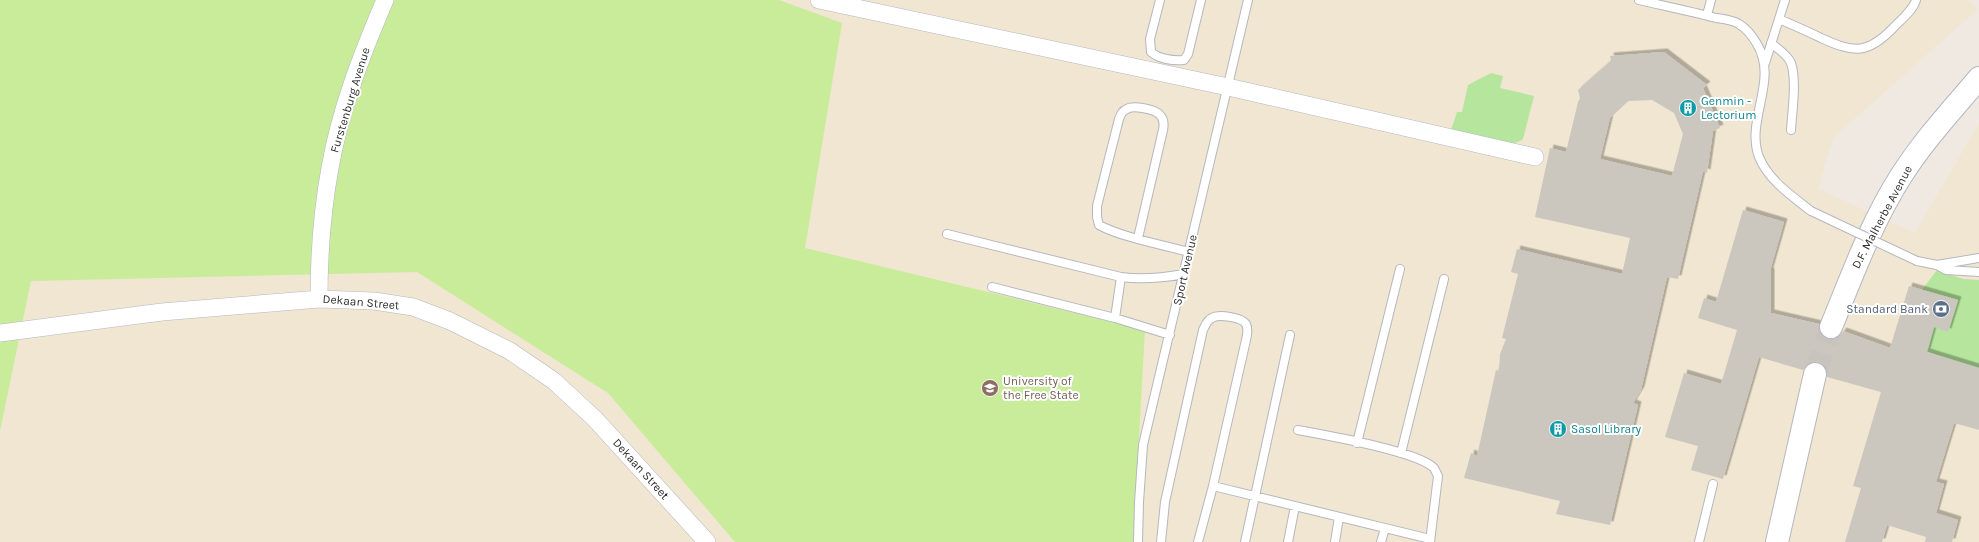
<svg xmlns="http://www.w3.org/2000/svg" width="1979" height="542" viewBox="0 0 1979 542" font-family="Karla,sans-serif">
  <defs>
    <filter id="shadow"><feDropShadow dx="3.5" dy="-3.5" stdDeviation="0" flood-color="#0004"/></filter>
  </defs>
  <rect width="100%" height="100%" fill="#efe9e1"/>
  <path fill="#f0e6d1" d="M 0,0 L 1968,0 L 1978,9 L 1833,138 L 1818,189 L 1915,233 L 1979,123 L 1979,542 L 0,542 Z"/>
  <path fill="#b6e59e" d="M 1491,73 L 1503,76 L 1500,88 L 1534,96 L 1523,139 C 1508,151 1469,137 1450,133 L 1457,112 L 1462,112 L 1468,85 Z
    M 1937,270 L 1963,279 L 1979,280 L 1979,369 L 1925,351 L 1934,324 L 1921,291 Z"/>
  <path fill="#c9ec9a" d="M 0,0 L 779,0 L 842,23 L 805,248 L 1145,330 L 1133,542 L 735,542 L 608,393 L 417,272 L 31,281 L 0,431 Z"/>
  <path fill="#cbc7bf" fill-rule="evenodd" filter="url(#shadow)" d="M 1664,52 L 1707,85 L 1703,88 L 1720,128 L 1713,131 L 1707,173 L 1703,171 L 1678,279 L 1667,277 L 1641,390 L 1633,403 L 1638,405 L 1610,525 L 1556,514 L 1560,501 L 1464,478 L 1471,453 L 1477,456 L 1496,370 L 1499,371 L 1500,354 L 1506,339 L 1502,338 L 1518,274 L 1511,272 L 1517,249 L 1622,274 L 1630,238 L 1535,217 L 1550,148 L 1566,152 L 1578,102 L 1580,98 L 1578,90 L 1611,61 L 1610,56 ZM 1652,100 L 1674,113 L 1683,134 L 1672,176 L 1600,159 L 1610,118 L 1628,101 Z
    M 1743,210 L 1784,222 L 1770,271 L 1771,272 L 1771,313 L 1819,324 L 1821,334 L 1826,338 L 1833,339 L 1839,337 L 1843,331 L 1890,348 L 1909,286 L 1958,300 L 1948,332 L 1934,327 L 1927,352 L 1979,368 L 1979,430 L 1954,423 L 1936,482 L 1944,484 L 1936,513 L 1958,520 L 1952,542 L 1925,542 L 1926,537 L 1887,525 L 1882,542 L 1845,542 L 1861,488 L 1853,486 L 1881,392 L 1827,377 L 1827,370 L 1823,365 L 1818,362 L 1811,362 L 1803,370 L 1759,357 L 1723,479 L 1691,470 L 1698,446 L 1665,437 L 1684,373 L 1721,384 L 1737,330 L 1698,318 L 1704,298 L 1716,302 Z"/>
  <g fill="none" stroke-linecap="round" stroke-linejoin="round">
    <path stroke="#c8c4bd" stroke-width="22" stroke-dasharray="22 11" stroke-linecap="butt" d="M 1815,374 L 1831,327"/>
    <g stroke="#b4b7c1" stroke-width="10">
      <path id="lane" d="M 1160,0 L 1150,39 L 1151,52 C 1159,59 1173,61 1184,60 L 1188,54 L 1201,0
        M 1639,0 C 1665,6 1690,11 1716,18 C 1723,19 1733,20 1739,24 C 1747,29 1753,37 1757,44 C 1779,81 1745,120 1759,157 C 1769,181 1792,196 1811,211
        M 1707,15 L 1711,0
        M 1779,19 C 1793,25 1807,31 1821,38 C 1854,53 1868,55 1895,26 C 1902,19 1913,10 1916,0
        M 1771,43 C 1778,49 1788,55 1791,63 C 1797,81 1792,112 1791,130
        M 1765,63 L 1785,0
        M 947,234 L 1121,277
        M 1138,238 L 1163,130 C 1164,125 1164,119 1160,115 C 1155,109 1133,105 1127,109 C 1122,111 1121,114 1119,119 L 1097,206 L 1097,217 L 1099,225 C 1121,237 1163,245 1189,252
        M 1917,261 L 1937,265 L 1946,270 L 1979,272
        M 1937,265 L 1979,258
        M 992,287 L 1115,318
        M 1170,335 L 1115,318 L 1121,277 C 1143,280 1162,278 1184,274
        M 1298,430 C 1325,435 1417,451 1434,468 C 1435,470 1437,474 1438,476 L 1430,542
        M 1357,443 L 1400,269
        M 1401,453 L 1444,279
        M 1138,542 L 1139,502 L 1143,445 L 1248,0
        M 1161,542 L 1165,502 L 1203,330 C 1205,326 1207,320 1212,318 C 1219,314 1241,317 1246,324 C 1248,328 1247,336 1246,340 L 1213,486 L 1430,539
        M 1198,542 L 1213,486
        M 1245,542 L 1290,335
        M 1288,542 L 1295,506
        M 1335,542 L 1339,517
        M 1381,542 L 1385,528
        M 1699,542 L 1713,484"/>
    </g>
    <g stroke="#b4b7c1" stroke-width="18">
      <path id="street" d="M 819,0 L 1228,87 L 1535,157
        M 319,299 C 319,255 322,211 330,168 C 340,110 362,54 385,0
        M 0,333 L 162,312 L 319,299 L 374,301 L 413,307 L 450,321 L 510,351 L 554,381 L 595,419 L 707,542"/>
    </g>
    <g stroke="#b4b7c1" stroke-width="24">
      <path id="secondary" d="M 1831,327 C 1852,276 1871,223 1901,176 C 1924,140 1952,110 1979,78
        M 1777,542 L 1815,374"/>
    </g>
    <use href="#lane" stroke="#fff" stroke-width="8"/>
    <use href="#street" stroke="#fff" stroke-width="17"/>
    <use href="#secondary" stroke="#fff" stroke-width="22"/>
    <g stroke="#b4b7c1" stroke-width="10" stroke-linecap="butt">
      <path id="lane-bridge" d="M 1811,211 L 1917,261"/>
    </g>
    <use href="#lane-bridge" stroke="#fff" stroke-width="8"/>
  </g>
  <defs>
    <g id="building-disc" transform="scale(0.9)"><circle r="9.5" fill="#0f9aa8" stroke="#fff"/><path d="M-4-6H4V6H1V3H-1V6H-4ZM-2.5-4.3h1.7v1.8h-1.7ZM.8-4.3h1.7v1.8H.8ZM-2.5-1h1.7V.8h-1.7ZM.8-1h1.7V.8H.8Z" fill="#fff"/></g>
    <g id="bank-disc" transform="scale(0.9)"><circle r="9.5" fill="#5c6f8a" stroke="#fff"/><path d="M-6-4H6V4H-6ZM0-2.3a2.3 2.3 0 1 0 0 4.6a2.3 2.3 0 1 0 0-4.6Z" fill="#fff"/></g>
    <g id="university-disc" transform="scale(0.9)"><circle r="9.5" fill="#8d6e63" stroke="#fff"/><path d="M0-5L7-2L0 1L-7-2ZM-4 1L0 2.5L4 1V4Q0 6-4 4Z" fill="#fff"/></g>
  </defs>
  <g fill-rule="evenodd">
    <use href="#building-disc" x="1688" y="108"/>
    <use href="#bank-disc" x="1941" y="309"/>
    <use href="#university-disc" x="990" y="388"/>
    <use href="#building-disc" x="1558" y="429"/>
  </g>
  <g text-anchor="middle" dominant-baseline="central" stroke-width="4" stroke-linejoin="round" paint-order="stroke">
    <g font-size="12" fill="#2e2e2e" stroke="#fff">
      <text transform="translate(350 100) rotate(-73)">Furstenburg Avenue</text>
      <text transform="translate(1882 217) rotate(-62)">D.F. Malherbe Avenue</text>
      <text transform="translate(1185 270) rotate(-77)">Sport Avenue</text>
      <text transform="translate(361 302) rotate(5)">Dekaan Street</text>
      <text transform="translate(641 469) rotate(48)">Dekaan Street</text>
    </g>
    <g font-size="12" fill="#0d838f" stroke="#fff" text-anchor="start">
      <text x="1701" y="101">Genmin -<tspan x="1701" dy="14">Lectorium</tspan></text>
      <text x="1571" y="429">Sasol Library</text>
    </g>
    <g font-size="12" fill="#4e5e75" stroke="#fff" text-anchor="end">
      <text x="1928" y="309">Standard Bank</text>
    </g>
    <g font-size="12" fill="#785e54" stroke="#fff" text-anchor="start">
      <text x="1003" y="381">University of<tspan x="1003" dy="14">the Free State</tspan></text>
    </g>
  </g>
</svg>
